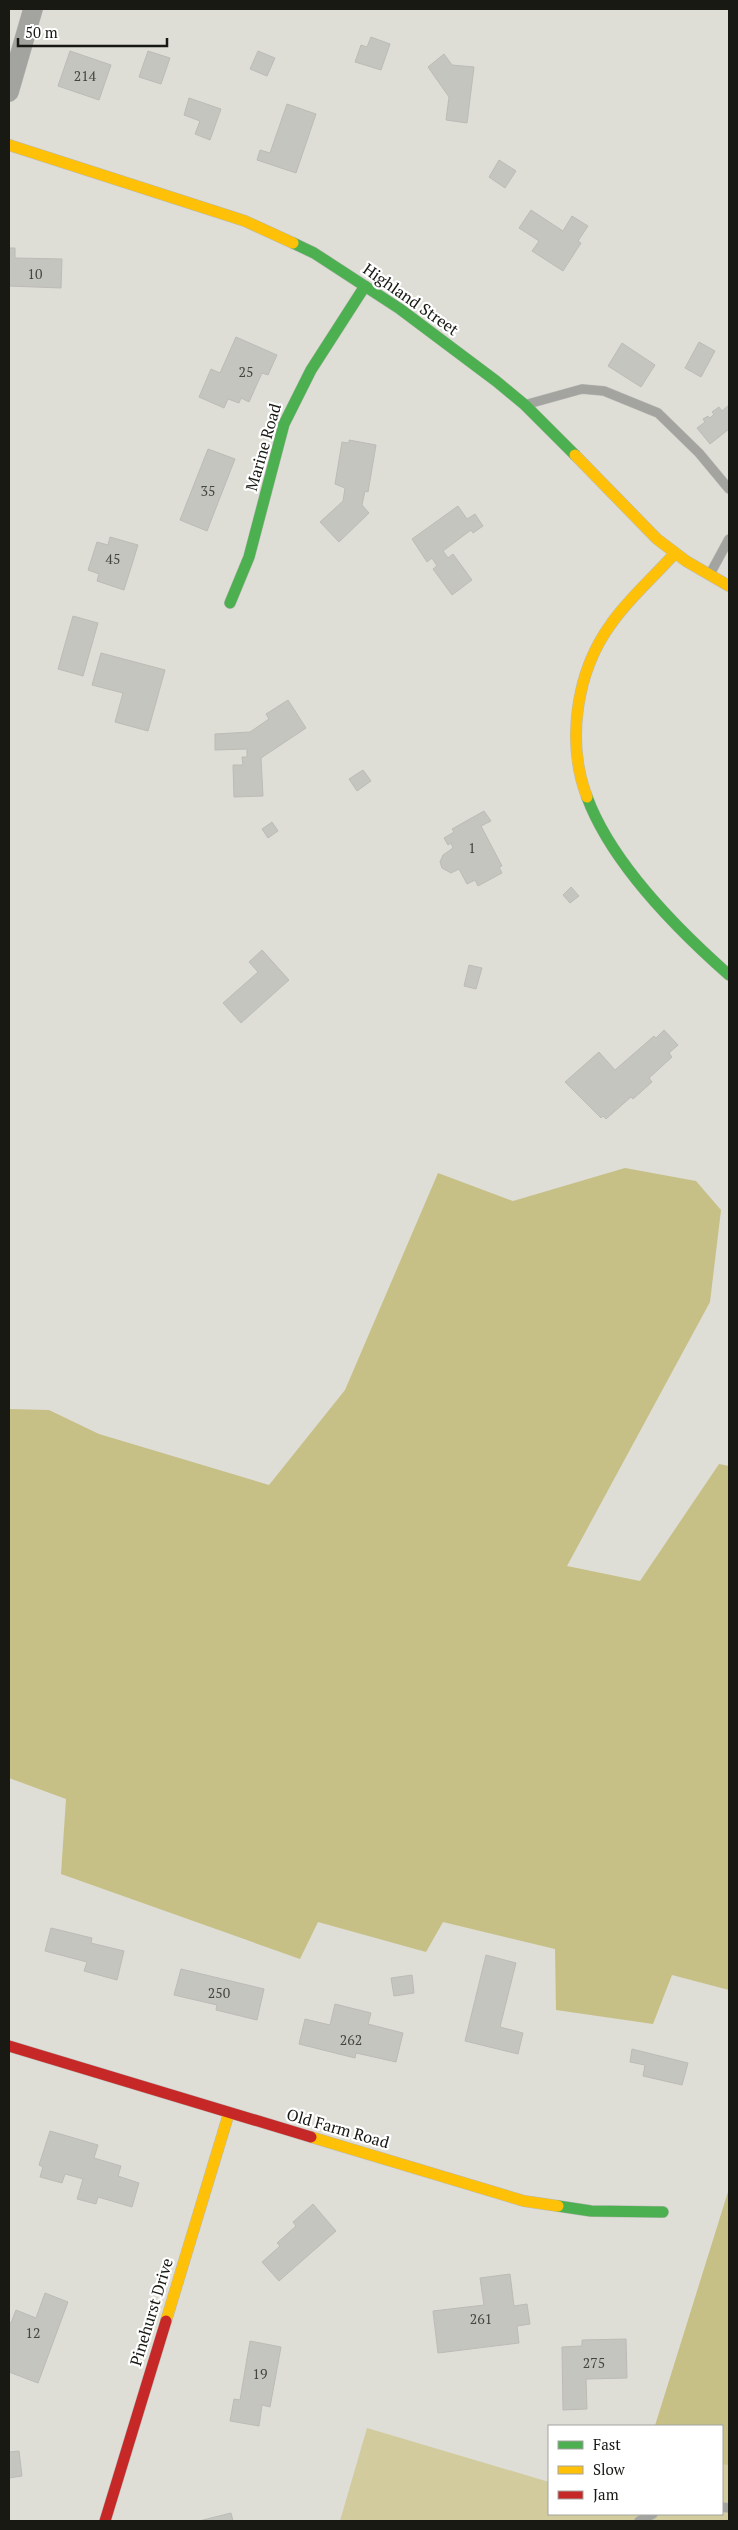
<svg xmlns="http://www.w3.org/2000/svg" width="738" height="2530" viewBox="0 0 738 2530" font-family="'PT Serif',serif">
  <rect width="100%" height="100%" fill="#deddd6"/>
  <path fill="#d1cb9d" d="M 729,2189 L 729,2521 L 340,2521 L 367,2428 L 549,2482 L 549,2514 L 722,2514 L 722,2426 L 655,2426 Z"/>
  <path fill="#c6c087" d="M 625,1168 L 696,1181 L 721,1210 L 710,1302 L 567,1566 L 640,1581 L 719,1464 L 729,1466 L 729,1990 L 672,1975 L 653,2024 L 556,2010 L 555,1949 L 443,1922 L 426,1952 L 318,1922 L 300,1959 L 61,1874 L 66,1799 L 9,1778 L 9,1409 L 49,1410 L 99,1434 L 269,1485 L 345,1390 L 438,1173 L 513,1201 Z
    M 729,2189 L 729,2465 L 722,2464 L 722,2426 L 655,2426 Z"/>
  <path fill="#c5c5c0" stroke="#bcbbb6" d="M 371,37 L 390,44 L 381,70 L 355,62 L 361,45 L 367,47 Z
    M 70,51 L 111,65 L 99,100 L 58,86 Z
    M 148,51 L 170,58 L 161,84 L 139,77 Z
    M 258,51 L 275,58 L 267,76 L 250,69 Z
    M 444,54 L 452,65 L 474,67 L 467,123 L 446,120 L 449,97 L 428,67 Z
    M 189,98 L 221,109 L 210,140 L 195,134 L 200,121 L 184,115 Z
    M 287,104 L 316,114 L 296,173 L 257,160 L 260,150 L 270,153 Z
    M 499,160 L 516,171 L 505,188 L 489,177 Z
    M 531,210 L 563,231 L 572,216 L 588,226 L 578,241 L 581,243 L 563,271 L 532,251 L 539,241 L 519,228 Z
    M 9,248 L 15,248 L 15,258 L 62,259 L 61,288 L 9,286 Z
    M 236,337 L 277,355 L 268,375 L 262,373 L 249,402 L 241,398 L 239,403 L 228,399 L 224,408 L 199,397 L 211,369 L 220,373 Z
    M 699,342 L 715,351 L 701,377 L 685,368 Z
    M 622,343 L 655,365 L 641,387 L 608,366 Z
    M 729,405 L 729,429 L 710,444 L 697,428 L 705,422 L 703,419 L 708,416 L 710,418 L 714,414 L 712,412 L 719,407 L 722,411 Z
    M 349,440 L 376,445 L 368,492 L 365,491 L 362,505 L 369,513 L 339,542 L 320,522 L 343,501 L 345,488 L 335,484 L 342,442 L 349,443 Z
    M 208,449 L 235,459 L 207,531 L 180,520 Z
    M 458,506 L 467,519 L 475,514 L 483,526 L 473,533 L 471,530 L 443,551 L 448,558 L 453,554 L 472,580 L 452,595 L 433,569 L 437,566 L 432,558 L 427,562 L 412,539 Z
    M 110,537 L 138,545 L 124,590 L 97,581 L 99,574 L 88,570 L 97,542 L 108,545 Z
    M 73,616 L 98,623 L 83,676 L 58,669 Z
    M 101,653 L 165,670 L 148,731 L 115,722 L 123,693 L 92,685 Z
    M 288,700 L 306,728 L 261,758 L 263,796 L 234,797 L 233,765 L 243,765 L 242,757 L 247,757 L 247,749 L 215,750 L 215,734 L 250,732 L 269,719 L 266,714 Z
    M 363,770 L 371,781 L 357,791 L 349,779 Z
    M 484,811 L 491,821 L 481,826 L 502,866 L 499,867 L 502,873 L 478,886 L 475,880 L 467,884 L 459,869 L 451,873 L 442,868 L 440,862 L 443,855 L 453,848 L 451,843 L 448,845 L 444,838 L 454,832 L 452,829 Z
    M 272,822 L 278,831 L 268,838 L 262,829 Z
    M 571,887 L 579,896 L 570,903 L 563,895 Z
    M 262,950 L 289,980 L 241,1023 L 223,1003 L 258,972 L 249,962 Z
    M 469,965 L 482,968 L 476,989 L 464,986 Z
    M 664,1030 L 678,1045 L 669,1053 L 672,1057 L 649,1078 L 652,1082 L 633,1099 L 631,1097 L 606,1119 L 603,1116 L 601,1118 L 565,1082 L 599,1052 L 615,1070 L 654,1036 L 656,1038 Z
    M 51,1928 L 92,1938 L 91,1943 L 124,1951 L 117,1980 L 84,1971 L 87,1962 L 45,1951 Z
    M 486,1955 L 516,1963 L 500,2027 L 523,2033 L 518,2054 L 465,2041 Z
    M 181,1969 L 264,1989 L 257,2020 L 216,2010 L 217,2005 L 174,1995 Z
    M 412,1975 L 414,1993 L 394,1996 L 391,1978 Z
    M 335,2004 L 371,2013 L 368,2024 L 403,2033 L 396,2062 L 356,2053 L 355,2058 L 299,2044 L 305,2019 L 330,2025 Z
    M 632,2049 L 688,2063 L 682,2085 L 643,2076 L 645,2065 L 630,2062 Z
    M 50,2131 L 98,2145 L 94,2158 L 121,2166 L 118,2176 L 139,2183 L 132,2207 L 98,2197 L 96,2204 L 77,2199 L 83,2179 L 65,2174 L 62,2183 L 40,2177 L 43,2167 L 39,2165 Z
    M 313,2204 L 336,2231 L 279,2281 L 262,2262 L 280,2246 L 277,2243 L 296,2226 L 293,2222 Z
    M 510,2274 L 514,2306 L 527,2304 L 530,2324 L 517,2326 L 519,2343 L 438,2353 L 433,2311 L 484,2305 L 480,2278 Z
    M 45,2293 L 68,2302 L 38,2383 L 9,2372 L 9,2322 L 11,2323 L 16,2310 L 36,2318 Z
    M 626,2339 L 627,2378 L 586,2379 L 587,2409 L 563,2410 L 562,2347 L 582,2346 L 582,2340 Z
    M 250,2341 L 281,2347 L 270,2407 L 262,2405 L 259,2426 L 230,2421 L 234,2399 L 240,2400 Z
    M 19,2451 L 22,2476 L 9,2478 L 9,2452 Z
    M 231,2513 L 233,2521 L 199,2521 Z"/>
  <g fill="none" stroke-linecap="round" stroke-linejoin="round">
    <g stroke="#bab9b4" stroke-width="10">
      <path id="lane" d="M 528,404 L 582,389 L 604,391 L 658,413 L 699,453 L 729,489
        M 710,574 L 729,539
        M 722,2507 L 729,2508
        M 639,2521 L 653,2514"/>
    </g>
    <g stroke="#bab9b4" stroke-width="20">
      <path id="street" d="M 9,92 L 33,9"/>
    </g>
    <g stroke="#bab9b4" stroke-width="12">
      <path id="fast" d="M 293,243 L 314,253 L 400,309 L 496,381 L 525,405 L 575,455
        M 230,603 L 249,557 L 284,424 L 311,370 L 365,286
        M 587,797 C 611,862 677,929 729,975
        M 558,2206 L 591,2211 L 663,2212"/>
    </g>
    <g stroke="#bab9b4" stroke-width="12">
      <path id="slow" d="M 9,145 L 245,221 L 293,243
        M 575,455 L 657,539 L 686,561 L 729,586
        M 587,797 C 566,742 576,672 611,624 C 629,598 654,577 675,553
        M 311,2137 L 524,2201 L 558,2206
        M 166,2321 L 229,2113"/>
    </g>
    <g stroke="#bab9b4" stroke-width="12">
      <path id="jam" d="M 9,2046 L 311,2137
        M 105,2521 L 166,2321"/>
    </g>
    <use href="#lane" stroke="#a3a3a0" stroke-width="9"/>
    <use href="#street" stroke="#a3a3a0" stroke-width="19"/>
    <use href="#fast" stroke="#4caf50" stroke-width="11"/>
    <use href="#slow" stroke="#ffc107" stroke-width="11"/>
    <use href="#jam" stroke="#c62828" stroke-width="11"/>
  </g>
  <g text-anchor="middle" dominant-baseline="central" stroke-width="4.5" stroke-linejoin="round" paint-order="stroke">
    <g font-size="14" fill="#454540">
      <text x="85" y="75">214</text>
      <text x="35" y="273">10</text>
      <text x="246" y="371">25</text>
      <text x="208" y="490">35</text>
      <text x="113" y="558">45</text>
      <text x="472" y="847">1</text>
      <text x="219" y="1992">250</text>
      <text x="351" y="2039">262</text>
      <text x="481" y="2318">261</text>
      <text x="33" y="2332">12</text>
      <text x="594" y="2362">275</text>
      <text x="260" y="2373">19</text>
    </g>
    <g font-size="16" fill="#191914" stroke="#fff">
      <text transform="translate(411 299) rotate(35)">Highland Street</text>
      <text transform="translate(263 447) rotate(-74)">Marine Road</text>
      <text transform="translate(338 2128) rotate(16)">Old Farm Road</text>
      <text transform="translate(151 2312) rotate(-73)">Pinehurst Drive</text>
    </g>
  </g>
  <rect width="738" height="2530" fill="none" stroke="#191914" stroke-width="20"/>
  <rect x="548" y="2425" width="175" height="90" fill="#ffffff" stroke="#a3a3a1"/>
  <rect x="558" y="2441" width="25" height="8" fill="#4caf50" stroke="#a3a3a1"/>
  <text x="593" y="2450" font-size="15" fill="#191914">Fast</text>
  <rect x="558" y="2466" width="25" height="8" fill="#ffc107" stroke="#a3a3a1"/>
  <text x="593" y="2475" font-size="15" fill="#191914">Slow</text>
  <rect x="558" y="2491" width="25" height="8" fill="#c62828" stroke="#a3a3a1"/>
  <text x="593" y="2500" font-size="15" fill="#191914">Jam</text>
  <path d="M18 38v8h149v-8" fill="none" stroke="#191914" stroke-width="2.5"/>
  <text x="25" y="38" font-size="15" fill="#191914" stroke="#ffffff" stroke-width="4" paint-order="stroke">50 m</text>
</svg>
